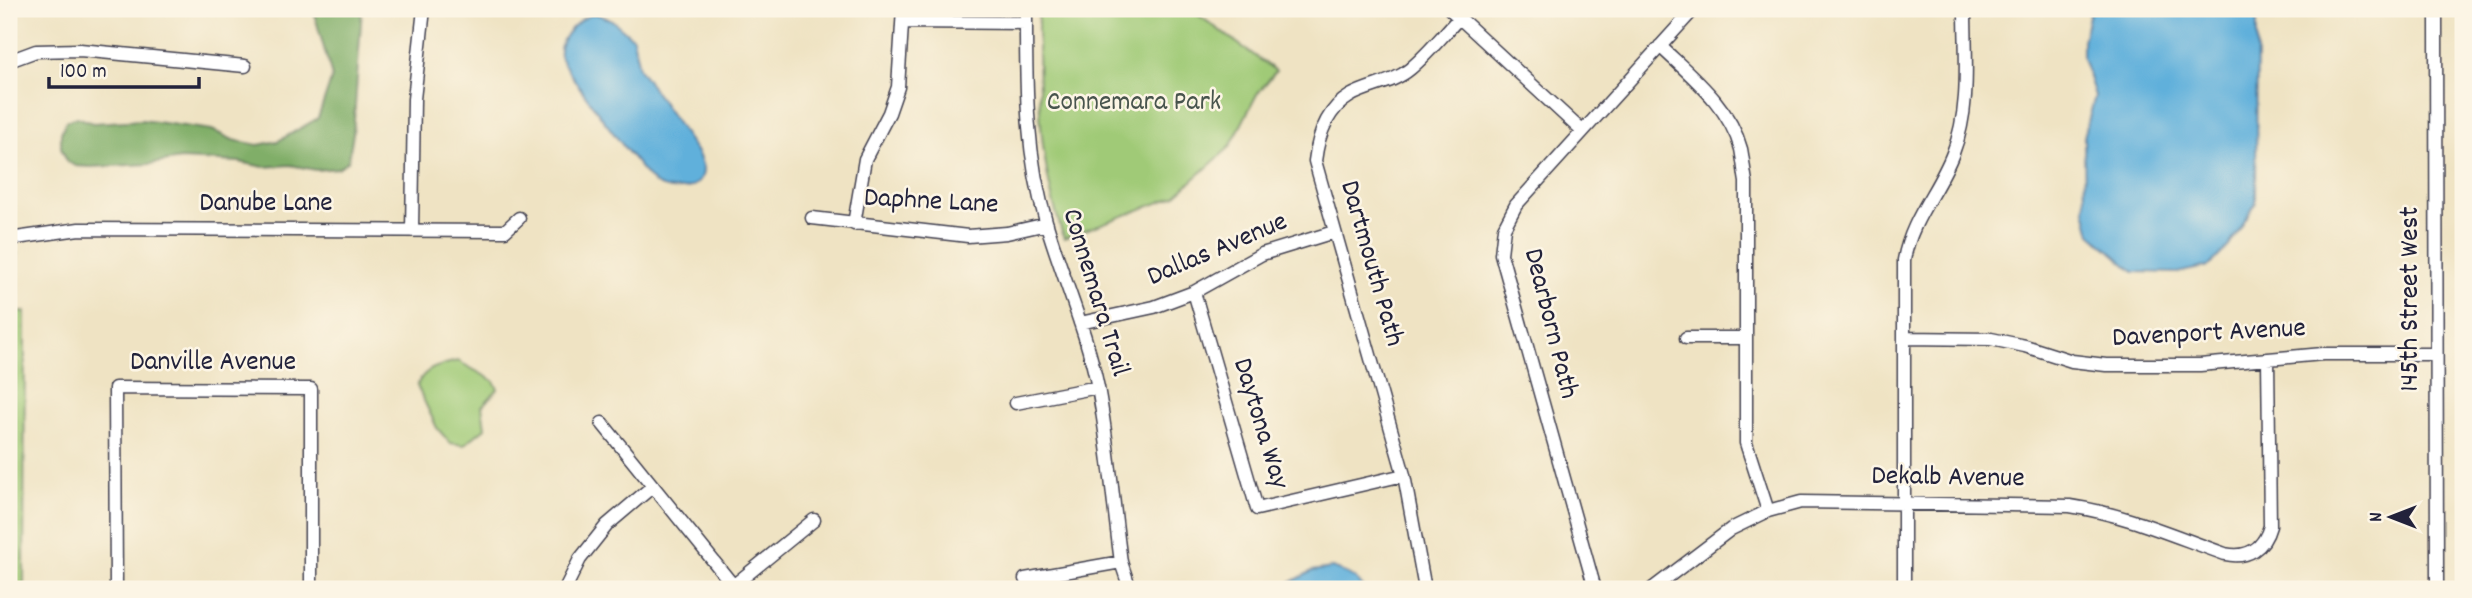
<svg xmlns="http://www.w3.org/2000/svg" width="2472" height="598" viewBox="0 0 2472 598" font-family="Dekko,sans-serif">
  <rect width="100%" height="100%" fill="#fcf5e5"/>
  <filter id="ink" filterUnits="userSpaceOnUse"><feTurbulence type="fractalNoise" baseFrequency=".0143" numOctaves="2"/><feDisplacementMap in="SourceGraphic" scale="14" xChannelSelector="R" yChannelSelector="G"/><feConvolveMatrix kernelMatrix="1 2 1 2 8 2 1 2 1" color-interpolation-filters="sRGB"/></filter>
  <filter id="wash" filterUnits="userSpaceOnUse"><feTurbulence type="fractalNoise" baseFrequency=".00686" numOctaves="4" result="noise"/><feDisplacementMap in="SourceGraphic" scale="28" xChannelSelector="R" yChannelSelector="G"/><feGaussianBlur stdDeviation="1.57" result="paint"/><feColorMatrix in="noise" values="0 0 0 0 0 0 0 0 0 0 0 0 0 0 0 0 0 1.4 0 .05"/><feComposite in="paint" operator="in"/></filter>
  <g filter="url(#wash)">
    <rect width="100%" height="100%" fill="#efe3c3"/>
    <path fill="#a0ca77" stroke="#617659" stroke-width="2" d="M 1038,9 L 1190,9 L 1276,71 L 1257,94 L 1230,147 L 1174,197 L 1064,238 C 1037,161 1038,88 1038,9 Z
      M 17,253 L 17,312 L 25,312 L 24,589 L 9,589 L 9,255 Z
      M 458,361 L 494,381 L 498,389 L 482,406 L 485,428 L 464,445 L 450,443 L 437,428 L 417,386 C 423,368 441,365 458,361 Z"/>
    <path fill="#80ae68" stroke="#516852" stroke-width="2" d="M 313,9 L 362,9 L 353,134 L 348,161 L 338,168 L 316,170 L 290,165 L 264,167 L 239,162 L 181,159 L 150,164 L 90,167 L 75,166 L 67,161 L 61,148 L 61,133 L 66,121 L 77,117 L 93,123 L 142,120 L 212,130 L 233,140 L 258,145 L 278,141 L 318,118 L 332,77 Z"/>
    <path fill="#60b0db" stroke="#41698b" stroke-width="2" d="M 2091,9 L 2249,9 L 2257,16 L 2256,203 L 2229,246 L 2209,266 L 2177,273 L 2134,272 L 2091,234 L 2085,210 L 2084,137 L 2095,96 L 2083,58 L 2083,40 Z
      M 596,14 L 612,20 L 633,38 L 639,68 L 698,154 C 700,159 703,165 703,169 C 704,192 670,193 656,184 C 646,179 562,66 560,56 C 557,38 580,16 596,14 Z
      M 1332,568 C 1347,573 1356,576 1364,589 L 1279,589 L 1312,571 Z"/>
  </g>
  <g filter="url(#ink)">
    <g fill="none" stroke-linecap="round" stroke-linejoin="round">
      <g stroke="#413f4f" stroke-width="15">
        <path id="minor" d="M 1026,9 C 1026,83 1025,153 1047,225 C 1063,279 1087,332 1098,388 C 1109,445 1113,504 1121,562 L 1130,589
          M 1450,9 L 1582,131
          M 2436,9 L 2437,589
          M 903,22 L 1026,23
          M 1660,46 C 1691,76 1729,105 1741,149 C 1743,159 1744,171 1746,182 L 1746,443 L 1768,511
          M 9,61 L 36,51 L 80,50 L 245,66
          M 812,218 L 968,236 L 1007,233 L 1047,224
          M 854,224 L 865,159 L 889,113 L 898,87 L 903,9
          M 412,231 L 414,99 L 424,9
          M 9,239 L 79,229 L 505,231 L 519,218
          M 1194,292 L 1257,509 L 1404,475
          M 1080,323 L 1154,307 L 1194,292 L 1262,254 L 1334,232
          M 1686,338 L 1745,338
          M 1904,338 L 1991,339 L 2025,346 L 2072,361 L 2106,365 L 2200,365 L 2323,354 L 2436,354
          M 1016,403 L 1098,387
          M 602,423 L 736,589
          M 1025,579 L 1121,562
          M 733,586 L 814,520
          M 116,589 L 115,388 L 311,389 L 311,589
          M 565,589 L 580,559 L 607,525 L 653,486
          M 1425,589 L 1404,475 L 1315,161 C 1318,136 1326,110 1350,96 C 1369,85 1392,84 1410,69 C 1428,54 1443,35 1459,18
          M 1595,589 L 1501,254 L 1504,228 L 1516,205 L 1694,9
          M 1652,589 L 1731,529 L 1768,511 L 1801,502 L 2070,506 C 2128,515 2171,535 2225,554 C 2248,559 2264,548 2270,526 L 2268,359
          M 1904,589 L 1904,260 C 1911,219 1939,190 1953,153 C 1971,107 1965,57 1965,9"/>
      </g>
      <use href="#minor" stroke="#fff" stroke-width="12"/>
    </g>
  </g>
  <g text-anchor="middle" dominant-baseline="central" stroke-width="5" stroke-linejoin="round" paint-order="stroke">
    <g font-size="28" fill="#48544d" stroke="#fcf5e5">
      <text x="1134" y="104">Connemara Park</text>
    </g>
    <g font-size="28" fill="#22223b" stroke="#fcf5e5">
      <text transform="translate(931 203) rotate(3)">Daphne Lane</text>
      <text x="266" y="205">Danube Lane</text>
      <text transform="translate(1218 251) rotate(-23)">Dallas Avenue</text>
      <text transform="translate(1370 264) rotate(74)">Dartmouth Path</text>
      <text transform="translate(1094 293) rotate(73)">Connemara Trail</text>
      <text transform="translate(2412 299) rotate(-90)">145th Street West</text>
      <text transform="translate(1549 324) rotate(76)">Dearborn Path</text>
      <text transform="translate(2209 335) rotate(-3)">Davenport Avenue</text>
      <text x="213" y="364">Danville Avenue</text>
      <text transform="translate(1259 424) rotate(73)">Daytona Way</text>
      <text transform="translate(1948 479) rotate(1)">Dekalb Avenue</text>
    </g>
  </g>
  <rect width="2472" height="598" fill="none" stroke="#fcf5e5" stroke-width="35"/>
  <g transform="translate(2391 517) rotate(270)" stroke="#fcf5e5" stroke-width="5" paint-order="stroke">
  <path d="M0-5L12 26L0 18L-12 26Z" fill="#22223b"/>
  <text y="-10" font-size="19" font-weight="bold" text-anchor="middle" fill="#22223b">N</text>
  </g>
  <path d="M49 77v10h150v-10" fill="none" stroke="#22223b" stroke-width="3.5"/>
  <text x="60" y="77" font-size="21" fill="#22223b" stroke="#fcf5e5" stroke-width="5" paint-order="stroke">100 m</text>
</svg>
